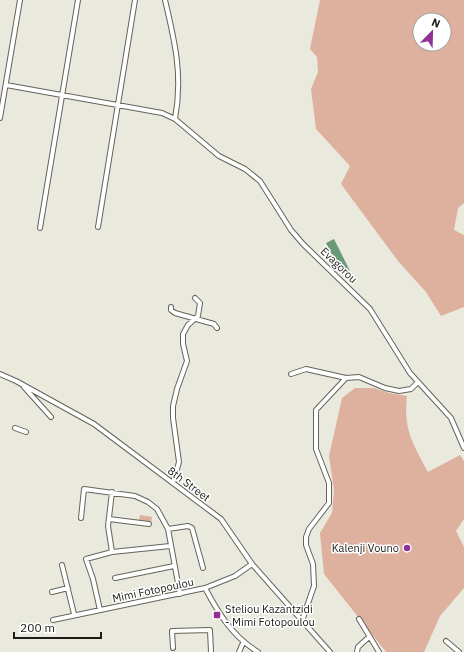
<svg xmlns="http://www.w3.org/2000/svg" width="464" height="652" viewBox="0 0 464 652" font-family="'IBM Plex Sans',sans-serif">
  <rect width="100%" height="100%" fill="#eae9de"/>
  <path fill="#ddb19d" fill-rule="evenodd" d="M 320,0 L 464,0 L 464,203 L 458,208 L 454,230 L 464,235 L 464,307 L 441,316 L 426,292 L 398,261 L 341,184 L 350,166 L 316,129 L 311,89 L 318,72 L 317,57 L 310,49 ZM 420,20 L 444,20 L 444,44 L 420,44 Z
    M 355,388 L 374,388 L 389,393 L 407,396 C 403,429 413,444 428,472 L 460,455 L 464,461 L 464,519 L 456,531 L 464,547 L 464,588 L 440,616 L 424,652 L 386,652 L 324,574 L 320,533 L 332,513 L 334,490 L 329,456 L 342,398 Z
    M 140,515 L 152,517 L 151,523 L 139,521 Z"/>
  <path fill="#6a9977" d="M 334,239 L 350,271 L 342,275 L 326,243 Z"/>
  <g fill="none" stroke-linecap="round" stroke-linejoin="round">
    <g stroke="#65635a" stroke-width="6">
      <path id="minor" d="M 165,0 C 175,42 183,76 175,119
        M 6,85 L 162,113 L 175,119 L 219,156 L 245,169 L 260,181 L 291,230 L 303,244 L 370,309 L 410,373 L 451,418 L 464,448
        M 0,118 L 20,0
        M 98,227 L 135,0
        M 40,228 L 78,0
        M 171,307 L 171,310 L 175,313 L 214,324 L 217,328
        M 0,374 L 16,381 L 94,424 L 221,519 L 252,564 L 330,652
        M 291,374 L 306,369 L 346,378 L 359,377 L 385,388 L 399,391 L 411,389 L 418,382
        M 24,387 L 51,417
        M 15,428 L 26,432
        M 173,483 L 179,462 L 173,418 L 173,406 L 177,389 L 187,361 L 183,344 L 183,334 L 188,325 L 198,316 L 200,303 L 195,298
        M 81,518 L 84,489 L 135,496 L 148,502 L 157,509 L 168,529 L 180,594
        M 109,519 L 149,524
        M 168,529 L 188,526 L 192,528 L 203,568
        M 112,552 L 108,526 L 112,492
        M 62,565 L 74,614
        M 115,578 L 174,566
        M 205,588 C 219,614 232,636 258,652
        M 52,592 L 68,588
        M 100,610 L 93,579 L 86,559 L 112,552 L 170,546
        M 359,619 L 379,652
        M 53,620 L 205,588 L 235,576 L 252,564
        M 302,621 L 314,586 L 313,564 L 306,545 L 306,537 L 309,529 L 329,503 L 329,483 L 316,449 L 316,410 L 346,378
        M 446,641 L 459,652
        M 173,648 L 172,631 L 210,630 L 211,652
        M 239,652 L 243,643
        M 357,652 L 358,647 L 369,637"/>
    </g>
    <use href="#minor" stroke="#fff" stroke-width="4"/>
  </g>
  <g fill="#933097" stroke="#fff" stroke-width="1.5">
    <circle cx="407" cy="548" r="4"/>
    <rect x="213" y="611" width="8" height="8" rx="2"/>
  </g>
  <g text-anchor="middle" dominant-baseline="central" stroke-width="3" stroke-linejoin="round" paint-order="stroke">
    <g font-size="11" fill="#1c1b18" stroke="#fff">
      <text transform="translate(339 265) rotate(44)">Evagorou</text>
      <text transform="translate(189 484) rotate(37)">8th Street</text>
      <text transform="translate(153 590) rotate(-12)">Mimi Fotopoulou</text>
    </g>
    <g font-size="11" fill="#1c1b18" stroke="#fff" text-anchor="end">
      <text x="399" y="548">Kalenji Vouno</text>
      <text x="225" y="609" text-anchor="start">Steliou Kazantzidi<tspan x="225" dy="13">- Mimi Fotopoulou</tspan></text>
    </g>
  </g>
  <g transform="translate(432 32) rotate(23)"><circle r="19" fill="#ffffff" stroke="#a4a4a3"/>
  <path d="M0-3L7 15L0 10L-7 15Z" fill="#933097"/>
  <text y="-6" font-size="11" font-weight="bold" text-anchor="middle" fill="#1c1b18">N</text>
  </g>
  <path d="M14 632v6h87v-6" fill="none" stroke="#1c1b18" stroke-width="2"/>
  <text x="20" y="632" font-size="12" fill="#1c1b18" stroke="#ffffff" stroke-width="3" paint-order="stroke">200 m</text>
</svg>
